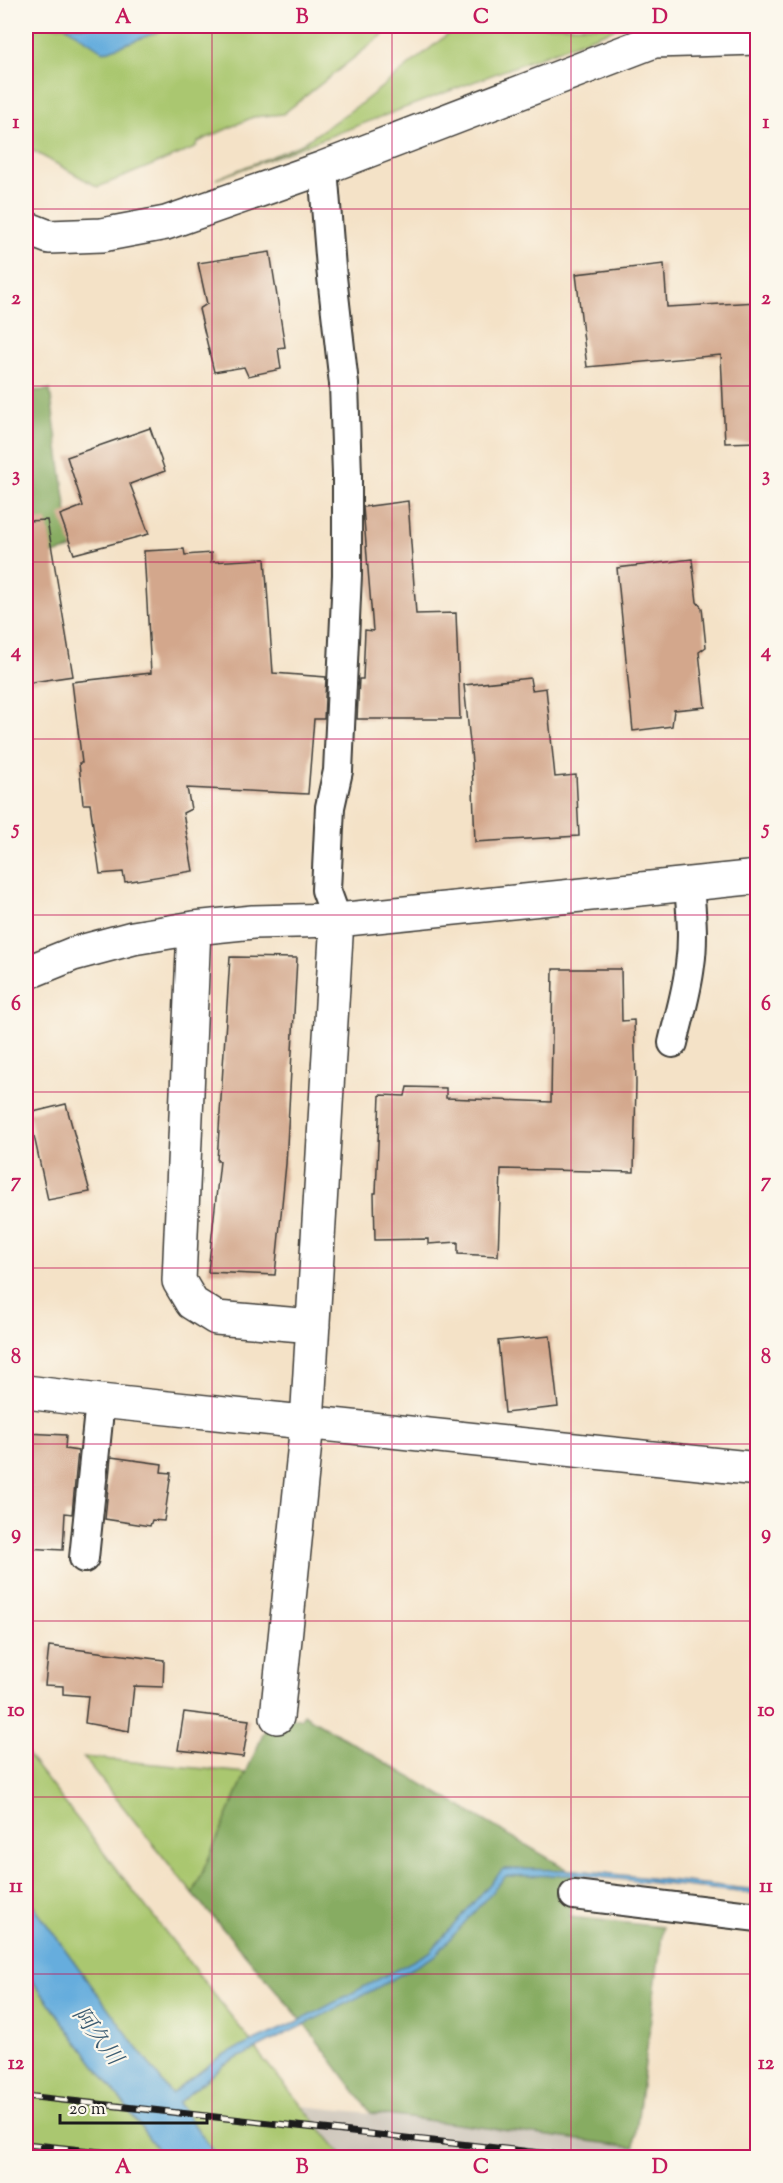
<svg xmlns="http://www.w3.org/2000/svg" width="783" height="2183" viewBox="0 0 783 2183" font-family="'Sorts Mill Goudy','Noto Serif JP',serif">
  <rect width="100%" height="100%" fill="#fbf7ec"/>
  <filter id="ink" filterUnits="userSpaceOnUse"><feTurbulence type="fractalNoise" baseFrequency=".0167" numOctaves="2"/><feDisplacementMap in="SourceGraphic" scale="12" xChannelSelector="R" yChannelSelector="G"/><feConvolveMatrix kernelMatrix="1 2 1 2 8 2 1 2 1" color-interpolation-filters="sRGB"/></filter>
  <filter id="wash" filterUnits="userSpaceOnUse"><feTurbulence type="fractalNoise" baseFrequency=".008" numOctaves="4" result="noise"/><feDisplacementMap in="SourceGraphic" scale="24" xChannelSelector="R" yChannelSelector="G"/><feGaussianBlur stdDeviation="1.35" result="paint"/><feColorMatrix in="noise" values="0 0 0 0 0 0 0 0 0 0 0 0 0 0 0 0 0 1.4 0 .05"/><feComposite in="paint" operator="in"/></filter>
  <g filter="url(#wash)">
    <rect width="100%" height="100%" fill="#f4e2c7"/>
    <path fill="#cbc3b8" d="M 303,2106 L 371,2113 L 717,2157 L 344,2157 Z"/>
    <path fill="#aac76f" stroke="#637246" stroke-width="1.5" d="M 26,26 L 394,26 L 283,114 L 253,117 L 198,142 L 195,148 L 98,187 L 26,147 Z
      M 458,26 L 622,26 L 216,179 L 302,144 L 363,102 Z
      M 26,1753 L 252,2043 L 222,2055 L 171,2094 L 26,1896 Z
      M 83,1757 L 246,1773 L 193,1894 Z
      M 26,1972 L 163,2157 L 26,2157 Z
      M 255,2049 L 344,2157 L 218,2157 L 178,2103 L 224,2065 Z"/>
    <path fill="#87ac62" stroke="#52643f" stroke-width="1.5" d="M 50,390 L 72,549 L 26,561 L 26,391 Z
      M 303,1714 L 577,1875 L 570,1917 L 663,1927 L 634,2147 L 371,2113 L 304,2023 L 193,1894 L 271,1716 L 301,1719 Z"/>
    <path fill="#66addd" stroke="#41647c" stroke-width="1.5" d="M 65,26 L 174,26 L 104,52 Z
      M 503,1869 L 577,1870 L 757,1890 L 757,1894 L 579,1875 L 506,1876 L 435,1956 L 373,1990 L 224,2065 L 178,2103 L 218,2157 L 163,2157 L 26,1972 L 26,1896 L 171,2094 L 222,2055 L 297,2022 L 430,1952 Z"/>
    <g id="blocks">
      <path fill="#d3a78c" d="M 270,252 L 285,347 L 278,348 L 281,369 L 248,376 L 244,367 L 214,372 L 199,309 L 207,304 L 198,263 Z
        M 664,264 L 667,307 L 758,302 L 758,442 L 725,443 L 721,355 L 587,367 L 576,274 Z
        M 150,428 L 165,471 L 130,484 L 149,534 L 74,554 L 60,515 L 83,506 L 67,457 Z
        M 408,501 L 416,614 L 456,613 L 460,719 L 357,719 L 359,679 L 363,679 L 365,630 L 373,631 L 363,507 Z
        M 47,520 L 73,676 L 26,683 L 26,521 Z
        M 184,549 L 185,555 L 211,553 L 211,562 L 265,559 L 273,673 L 326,677 L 324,719 L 314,719 L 308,794 L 187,788 L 191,809 L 183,813 L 193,871 L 125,882 L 123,872 L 100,874 L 90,804 L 83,804 L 79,763 L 82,763 L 72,682 L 151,673 L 144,551 Z
        M 692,559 L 697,602 L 702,608 L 706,647 L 699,652 L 705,707 L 674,710 L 672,726 L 633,731 L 617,568 Z
        M 530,678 L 532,690 L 546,688 L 555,777 L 576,775 L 579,836 L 475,842 L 472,762 L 464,685 Z
        M 230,957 L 297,958 L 286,1164 L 275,1275 L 208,1272 L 220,1161 L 217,1161 Z
        M 553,969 L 621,969 L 622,1021 L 634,1020 L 636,1083 L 634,1172 L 501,1169 L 498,1256 L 458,1254 L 458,1242 L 428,1244 L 428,1239 L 375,1240 L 374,1193 L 376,1193 L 380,1095 L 405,1096 L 407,1087 L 446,1088 L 446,1098 L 551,1102 Z
        M 66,1104 L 90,1192 L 48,1200 L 29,1113 Z
        M 550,1336 L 558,1407 L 505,1413 L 498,1341 Z
        M 26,1433 L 66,1435 L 65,1449 L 78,1451 L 72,1514 L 65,1513 L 63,1550 L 26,1548 Z
        M 111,1457 L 162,1464 L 161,1472 L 171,1473 L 164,1521 L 152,1520 L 150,1526 L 105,1519 Z
        M 49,1646 L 164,1660 L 163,1687 L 134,1686 L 129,1731 L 85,1723 L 88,1696 L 63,1694 L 63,1686 L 45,1685 Z
        M 184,1712 L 249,1720 L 243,1757 L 178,1750 Z"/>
    </g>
  </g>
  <g filter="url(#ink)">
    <use href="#blocks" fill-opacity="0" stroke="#3c3a36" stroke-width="1.5"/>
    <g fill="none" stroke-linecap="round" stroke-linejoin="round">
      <g stroke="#3c3a36" stroke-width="32">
        <path id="service" d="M 323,168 L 331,268 L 344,384 L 347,475 L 347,575 L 338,771 L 330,807 L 326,890 L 337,920
          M 673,1043 C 679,1017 687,992 690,965 C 694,938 691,911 689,885
          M 84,1558 L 100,1401
          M 574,1895 L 758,1917"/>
      </g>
      <g stroke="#3c3a36" stroke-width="36">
        <path id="minor" d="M 26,228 L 49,237 L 102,235 L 166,223 L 323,168 L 654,41 L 758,38
          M 194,928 L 179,1281 L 192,1303 L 216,1318 L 313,1326
          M 26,973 L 73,954 L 133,938 L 194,928 L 253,922 L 337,920 L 758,877
          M 26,1392 L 100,1401 L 758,1469
          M 277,1717 L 307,1423 L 337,920"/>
      </g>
      <use href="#service" stroke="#fff" stroke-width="28"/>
      <use href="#minor" stroke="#fff" stroke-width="33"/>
      <g stroke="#1c1c1c" stroke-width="7">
        <path id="rail" d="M 26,2096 L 587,2158
          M 26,2144 L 156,2158"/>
      </g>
      <use href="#rail" stroke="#fbf7ec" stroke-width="4.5" stroke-dasharray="14" stroke-linecap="butt"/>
    </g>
  </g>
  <path fill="none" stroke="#c2185b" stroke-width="1.5" stroke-opacity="0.55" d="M 212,26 L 212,2158M 392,26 L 392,2158M 571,26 L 571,2158M 26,209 L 758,209M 26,386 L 758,386M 26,562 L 758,562M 26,739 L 758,739M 26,915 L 758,915M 26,1092 L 758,1092M 26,1268 L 758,1268M 26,1444 L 758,1444M 26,1621 L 758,1621M 26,1797 L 758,1797M 26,1974 L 758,1974"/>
  <g text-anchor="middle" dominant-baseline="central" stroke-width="4.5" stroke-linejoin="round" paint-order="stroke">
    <g font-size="22" font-style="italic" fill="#3d5d73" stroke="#fbf7ec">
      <text transform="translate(96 2037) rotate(53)">阿久川</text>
    </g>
  </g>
  <rect width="783" height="2183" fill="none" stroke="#fbf7ec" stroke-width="66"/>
  <path d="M60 2114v9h147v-9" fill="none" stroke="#1c1c1c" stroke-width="3"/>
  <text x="69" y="2114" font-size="18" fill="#1c1c1c" stroke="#fbf7ec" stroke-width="4.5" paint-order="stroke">20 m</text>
  <rect x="33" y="33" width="717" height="2117" fill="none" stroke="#c2185b" stroke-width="2"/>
  <g font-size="20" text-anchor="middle" font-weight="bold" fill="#c2185b">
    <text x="123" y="23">A</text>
    <text x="302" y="23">B</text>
    <text x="481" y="23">C</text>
    <text x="660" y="23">D</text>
    <text x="16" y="128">1</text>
    <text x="766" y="128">1</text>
    <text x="16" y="304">2</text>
    <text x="766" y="304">2</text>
    <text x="16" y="481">3</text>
    <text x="766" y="481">3</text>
    <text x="16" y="657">4</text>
    <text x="766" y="657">4</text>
    <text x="16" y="834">5</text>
    <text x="766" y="834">5</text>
    <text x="16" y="1010">6</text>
    <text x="766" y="1010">6</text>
    <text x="16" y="1187">7</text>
    <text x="766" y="1187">7</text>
    <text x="16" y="1363">8</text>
    <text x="766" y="1363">8</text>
    <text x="16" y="1539">9</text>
    <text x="766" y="1539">9</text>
    <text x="16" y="1716">10</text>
    <text x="766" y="1716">10</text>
    <text x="16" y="1892">11</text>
    <text x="766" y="1892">11</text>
    <text x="16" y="2069">12</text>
    <text x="766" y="2069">12</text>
    <text x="123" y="2173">A</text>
    <text x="302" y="2173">B</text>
    <text x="481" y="2173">C</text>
    <text x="660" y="2173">D</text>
  </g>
</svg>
